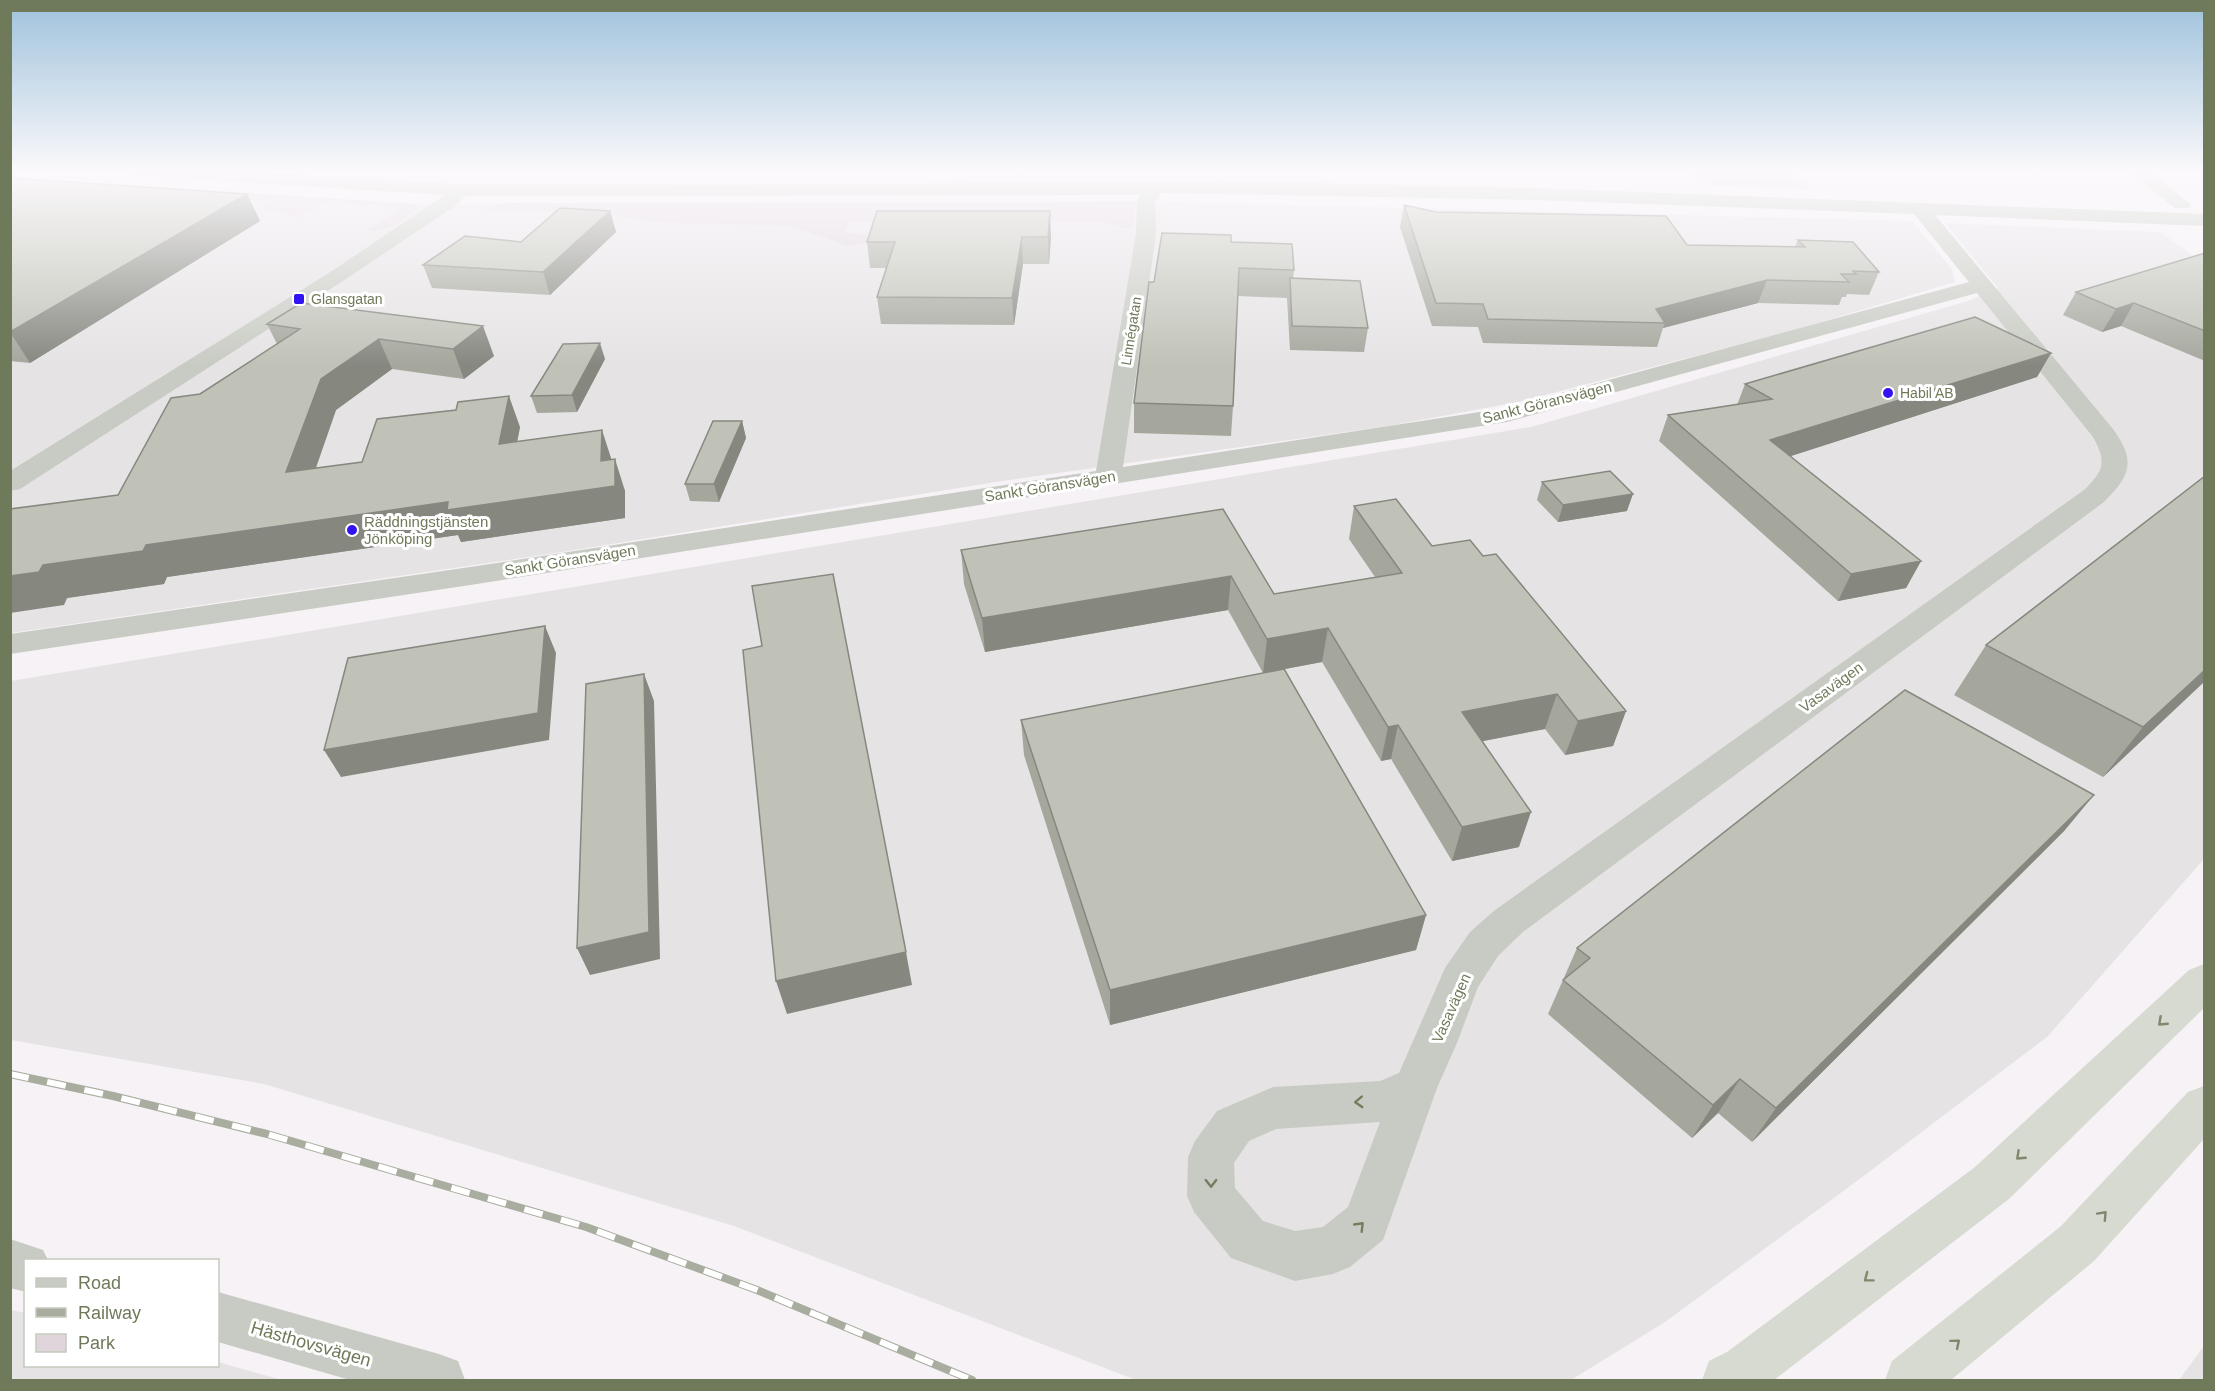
<svg xmlns="http://www.w3.org/2000/svg" width="2215" height="1391" viewBox="0 0 2215 1391" font-family="Helvetica,sans-serif">
  <rect width="100%" height="100%" fill="#f6f2f6"/>
  <path fill="#e5e3e4" d="M 10,177 L 416,204 L 1136,201 L 1912,221 L 1952,269 L 1955,282 L 1787,332 L 1518,402 L 1388,426 L 1002,481 L 562,552 L 11,633 Z
    M 1945,223 L 2160,232 L 2196,258 L 2204,261 L 2204,859 L 2047,1037 L 1861,1178 L 1665,1322 L 1571,1380 L 1136,1380 L 734,1226 L 264,1084 L 11,1040 L 11,681 L 1531,427 L 1968,301 L 1998,288 Z
    M 11,1310 L 25,1313 L 26,1366 L 218,1366 L 218,1362 L 282,1380 L 11,1380 Z
    M 2204,1346 L 2204,1380 L 2179,1380 Z"/>
  <path fill="#e0d5db" d="M 1684,171 L 1796,171 L 1796,175 L 1811,189 L 1712,186 Z
    M 10,177 L 416,204 L 418,207 C 409,218 381,235 367,230 L 402,209 L 329,201 L 297,217 L 261,208 L 267,201 L 41,186 L 11,194 Z
    M 1136,201 L 1133,228 L 1124,228 L 1106,222 L 849,222 L 844,232 L 878,237 L 875,242 L 847,246 L 792,226 L 655,222 L 596,213 L 484,210 L 496,204 L 507,203 L 955,204 Z"/>
  <g fill="none" stroke-linecap="round" stroke-linejoin="round">
    <path fill="#c8cbc3" fill-rule="evenodd" d="M 129,171 L 232,171 L 461,184 L 734,185 L 1224,181 L 1535,188 L 2204,214 L 2204,226 L 1935,215 L 2113,429 C 2136,461 2131,475 2104,502 L 1523,932 L 1498,956 L 1478,987 L 1457,1043 L 1437,1088 L 1383,1240 L 1350,1267 L 1333,1274 L 1295,1281 L 1231,1258 L 1194,1212 L 1187,1196 L 1188,1157 L 1195,1141 L 1217,1111 L 1273,1087 L 1380,1081 L 1399,1073 L 1445,968 L 1470,932 L 1495,910 L 2084,490 C 2104,471 2107,462 2093,437 L 1977,293 L 1507,422 L 477,584 L 10,654 L 10,634 L 477,566 L 1096,471 L 1136,234 L 1137,200 L 1141,195 L 466,196 L 452,208 L 346,279 L 20,489 L 10,491 L 10,471 L 332,271 L 445,195 L 138,176 L 132,175 ZM 1160,193 L 1535,200 L 1914,214 L 1969,282 L 1506,408 L 1123,467 L 1156,234 L 1155,202 L 1160,197 ZM 1380,1122 L 1348,1207 L 1323,1227 L 1295,1231 L 1263,1221 L 1235,1188 L 1234,1163 L 1249,1141 L 1276,1129 Z
      M 2128,171 L 2149,171 L 2191,204 L 2189,208 L 2175,208 Z
      M 10,1239 L 43,1250 L 48,1260 L 26,1260 L 26,1292 L 10,1288 Z
      M 218,1292 L 439,1354 L 458,1361 L 465,1380 L 350,1380 L 218,1342 Z"/>
    <path fill="#d7dad1" fill-rule="evenodd" d="M 2204,964 L 2204,1008 L 2009,1199 L 1774,1380 L 1702,1380 L 1709,1361 L 1727,1352 L 1975,1167 L 2189,970 Z
      M 2204,1086 L 2204,1139 L 2094,1261 L 1951,1380 L 1885,1380 L 1892,1361 L 2060,1227 L 2188,1092 Z"/>
    <g stroke="#a8ad9f" stroke-width="8">
      <path id="rail" d="M 10,1074 L 113,1096 L 267,1134 L 586,1227 L 757,1290 L 972,1380"/>
    </g>
    <use href="#rail" stroke="#fff" stroke-width="6" stroke-dasharray="19" stroke-linecap="butt"/>
  </g>
  <path fill="#a5a79d" d="M 895,171 L 935,171 L 935,172 Z
    M 10,178 L 247,194 L 260,221 L 30,363 L 10,361 Z
    M 1404,205 L 1436,212 L 1687,245 L 1795,247 L 1798,240 L 1879,272 L 1869,295 L 1847,294 L 1846,297 L 1842,297 L 1839,305 L 1758,303 L 1663,328 L 1657,347 L 1483,343 L 1478,327 L 1432,326 L 1400,227 Z
    M 610,211 L 616,232 L 550,295 L 432,288 L 423,265 L 521,242 Z
    M 1051,237 L 1049,264 L 1023,264 L 1014,325 L 881,324 L 877,297 L 886,268 L 870,268 L 867,242 Z
    M 1231,242 L 1294,270 L 1293,279 L 1368,328 L 1364,352 L 1290,350 L 1287,298 L 1238,296 L 1233,406 L 1231,436 L 1134,433 L 1134,403 L 1154,282 Z
    M 2205,253 L 2205,361 L 2121,326 L 2102,332 L 2063,315 L 2076,292 Z
    M 301,303 L 494,356 L 464,379 L 392,369 L 336,410 L 316,468 L 362,462 L 520,427 L 517,441 L 611,459 L 625,491 L 625,518 L 461,542 L 458,535 L 167,577 L 164,584 L 67,598 L 64,605 L 118,495 L 200,394 L 277,344 L 267,324 Z
    M 2051,353 L 2037,377 L 1790,456 L 1921,561 L 1906,588 L 1838,601 L 1659,441 L 1668,415 L 1737,405 L 1745,384 Z
    M 605,359 L 577,412 L 537,413 L 531,396 Z
    M 742,421 L 746,438 L 719,502 L 690,501 L 685,484 Z
    M 2205,476 L 2205,681 L 2103,777 L 1954,695 L 1986,645 Z
    M 1542,482 L 1627,511 L 1558,522 L 1537,500 Z
    M 1354,506 L 1432,546 L 1483,556 L 1626,711 L 1613,746 L 1565,755 L 1545,729 L 1482,741 L 1519,847 L 1452,861 L 1391,759 L 1381,761 L 1322,662 L 1285,669 L 1426,915 L 1416,950 L 1110,1025 L 1024,755 L 1021,720 L 1263,673 L 1228,610 L 985,652 L 964,584 L 961,550 L 1223,509 L 1274,594 L 1375,577 L 1349,539 Z
    M 2065,830 L 1752,1142 L 1718,1113 L 1692,1138 L 1548,1014 L 1577,948 Z"/>
  <path fill="#868880" d="M 247,194 L 260,221 L 30,363 L 10,332 Z
    M 610,211 L 616,232 L 550,295 L 543,272 Z
    M 1050,211 L 1051,237 L 1049,264 L 1048,237 Z
    M 1022,237 L 1023,264 L 1014,325 L 1012,298 Z
    M 1767,280 L 1758,303 L 1663,328 L 1665,323 L 1656,309 Z
    M 2134,303 L 2121,326 L 2102,332 L 2116,309 Z
    M 483,326 L 494,356 L 464,379 L 453,349 Z
    M 379,339 L 392,369 L 336,410 L 303,504 L 286,472 L 321,379 Z
    M 600,343 L 605,359 L 577,412 L 572,395 Z
    M 2051,353 L 2037,377 L 1760,466 L 1770,440 Z
    M 509,396 L 520,427 L 511,475 L 499,444 Z
    M 742,421 L 746,438 L 719,502 L 714,484 Z
    M 602,430 L 612,461 L 615,459 L 625,491 L 625,518 L 461,542 L 458,535 L 167,577 L 164,584 L 67,598 L 64,605 L 10,613 L 10,576 L 43,565 L 146,545 L 601,461 Z
    M 1633,494 L 1627,511 L 1558,522 L 1563,505 Z
    M 1921,561 L 1906,588 L 1838,601 L 1851,574 Z
    M 1231,576 L 1228,610 L 985,652 L 982,618 Z
    M 545,626 L 556,653 L 549,740 L 341,777 L 324,750 Z
    M 1328,628 L 1322,662 L 1263,673 L 1267,639 Z
    M 2205,670 L 2205,681 L 2103,777 L 2143,727 Z
    M 644,674 L 654,701 L 660,959 L 590,975 L 577,948 Z
    M 1557,694 L 1545,729 L 1453,747 L 1462,712 Z
    M 1626,711 L 1613,746 L 1565,755 L 1578,721 Z
    M 1398,725 L 1391,759 L 1381,761 L 1388,727 Z
    M 2094,795 L 2065,830 L 1752,1142 L 1776,1108 Z
    M 1531,812 L 1519,847 L 1452,861 L 1462,827 Z
    M 1426,915 L 1416,950 L 1110,1025 L 1110,990 Z
    M 906,952 L 912,985 L 787,1014 L 776,981 Z
    M 1740,1079 L 1718,1113 L 1692,1138 L 1713,1105 Z"/>
  <path fill="#c0c2b7" stroke="#868880" stroke-width="1.5" d="M 10,178 L 247,194 L 10,332 Z
    M 1404,205 L 1436,212 L 1666,216 L 1687,245 L 1805,247 L 1798,240 L 1853,242 L 1879,272 L 1853,271 L 1856,274 L 1841,274 L 1849,282 L 1767,280 L 1656,309 L 1665,323 L 1488,319 L 1483,304 L 1436,303 Z
    M 560,208 L 610,211 L 543,272 L 423,265 L 465,236 L 521,242 Z
    M 877,211 L 1050,211 L 1048,237 L 1022,237 L 1012,298 L 877,297 L 895,242 L 867,242 Z
    M 1162,233 L 1231,235 L 1231,242 L 1292,244 L 1294,270 L 1239,268 L 1233,406 L 1134,403 L 1149,282 L 1154,282 Z
    M 2205,253 L 2205,331 L 2134,303 L 2116,309 L 2076,292 Z
    M 1290,278 L 1360,281 L 1368,328 L 1292,326 Z
    M 301,303 L 483,326 L 453,349 L 379,339 L 321,379 L 286,472 L 362,462 L 377,419 L 456,410 L 458,402 L 509,396 L 499,444 L 602,430 L 601,461 L 615,459 L 615,486 L 447,510 L 448,502 L 146,545 L 143,551 L 43,565 L 39,572 L 10,576 L 10,509 L 118,495 L 171,398 L 200,394 L 300,329 L 267,324 Z
    M 1975,317 L 2051,353 L 1770,440 L 1921,561 L 1851,574 L 1668,415 L 1772,399 L 1745,384 Z
    M 600,343 L 572,395 L 531,396 L 563,344 Z
    M 713,421 L 742,421 L 714,484 L 685,484 Z
    M 1610,471 L 1633,494 L 1563,505 L 1542,482 Z
    M 2205,476 L 2205,670 L 2143,727 L 1986,645 Z
    M 1396,499 L 1432,546 L 1470,540 L 1483,556 L 1496,554 L 1626,711 L 1578,721 L 1557,694 L 1462,712 L 1531,812 L 1462,827 L 1398,725 L 1388,727 L 1328,628 L 1267,639 L 1231,576 L 982,618 L 961,550 L 1223,509 L 1274,594 L 1402,573 L 1354,506 Z
    M 833,574 L 906,952 L 776,981 L 743,650 L 762,646 L 752,586 Z
    M 545,626 L 538,713 L 324,750 L 348,658 Z
    M 1284,669 L 1426,915 L 1110,990 L 1021,720 Z
    M 644,674 L 649,932 L 577,948 L 586,684 Z
    M 1905,690 L 2094,795 L 1776,1108 L 1740,1079 L 1713,1105 L 1563,980 L 1590,958 L 1577,948 Z"/>
  <defs><path id="oneway-chevron" d="M-2-3.5L2.5 0L-2 3.5" fill="none" stroke-width="1.6" stroke-linecap="round" stroke-linejoin="round" transform="scale(1.5)"/></defs>
  <g stroke="#7f886c">
    <use href="#oneway-chevron" transform="translate(2162 1022) rotate(137)"/>
    <use href="#oneway-chevron" transform="translate(2020 1156) rotate(137)"/>
    <use href="#oneway-chevron" transform="translate(2103 1215) rotate(-47)"/>
    <use href="#oneway-chevron" transform="translate(1868 1278) rotate(143)"/>
    <use href="#oneway-chevron" transform="translate(1956 1343) rotate(-40)"/>
  </g>
  <g stroke="#737e5f">
    <use href="#oneway-chevron" transform="translate(1359 1102) rotate(177)"/>
    <use href="#oneway-chevron" transform="translate(1211 1183) rotate(89)"/>
    <use href="#oneway-chevron" transform="translate(1360 1226) rotate(-46)"/>
  </g>
  <linearGradient id="sky" x2="0" y2="1"><stop stop-color="#9fc2dc"/><stop offset="0.47" stop-color="#fbf9fb"/><stop offset="1" stop-color="#fbf9fb" stop-opacity="0"/></linearGradient>
  <rect width="2215" height="366" fill="url(#sky)"/>
  <g fill="#3213f4" stroke="#fff" stroke-width="2">
    <rect x="293" y="293" width="12" height="12" rx="3"/>
    <circle cx="1888" cy="393" r="6"/>
    <circle cx="352" cy="530" r="6"/>
  </g>
  <g text-anchor="middle" dominant-baseline="central" stroke-width="6" stroke-linejoin="round" paint-order="stroke">
    <g font-size="14" fill="#6f7a5a" stroke="#fff" text-anchor="start">
      <text x="311" y="299">Glansgatan</text>
      <text x="1900" y="393">Habil AB</text>
    </g>
    <g font-size="14" fill="#6f7a5a" stroke="#fff">
      <text transform="translate(1131 331) rotate(-81)">Linnégatan</text>
    </g>
    <g font-size="15" fill="#6f7a5a" stroke="#fff">
      <text transform="translate(1547 402) rotate(-14)">Sankt Göransvägen</text>
      <text transform="translate(1050 486) rotate(-9)">Sankt Göransvägen</text>
      <text transform="translate(570 560) rotate(-9)">Sankt Göransvägen</text>
      <text transform="translate(1831 687) rotate(-36)">Vasavägen</text>
      <text transform="translate(1451 1008) rotate(-66)">Vasavägen</text>
    </g>
    <g font-size="15" fill="#6f7a5a" stroke="#fff" text-anchor="start">
      <text x="364" y="521">Räddningstjänsten<tspan x="364" dy="17">Jönköping</tspan></text>
    </g>
    <g font-size="18" fill="#6f7a5a" stroke="#fff">
      <text transform="translate(311 1344) rotate(16)">Hästhovsvägen</text>
    </g>
  </g>
  <rect width="2215" height="1391" fill="none" stroke="#6f7a5a" stroke-width="24"/>
  <rect x="24" y="1259" width="195" height="108" fill="#ffffff" stroke="#c5cabd" stroke-width="1.5"/>
  <rect x="36" y="1278" width="30" height="9" fill="#c8cbc3" stroke="#c5cabd" stroke-width="1.5"/>
  <text x="78" y="1289" font-size="18" fill="#6f7a5a">Road</text>
  <rect x="36" y="1308" width="30" height="9" fill="#a8ad9f" stroke="#c5cabd" stroke-width="1.5"/>
  <text x="78" y="1319" font-size="18" fill="#6f7a5a">Railway</text>
  <rect x="36" y="1334" width="30" height="18" fill="#e0d5db" stroke="#c5cabd" stroke-width="1.5"/>
  <text x="78" y="1349" font-size="18" fill="#6f7a5a">Park</text>
</svg>
